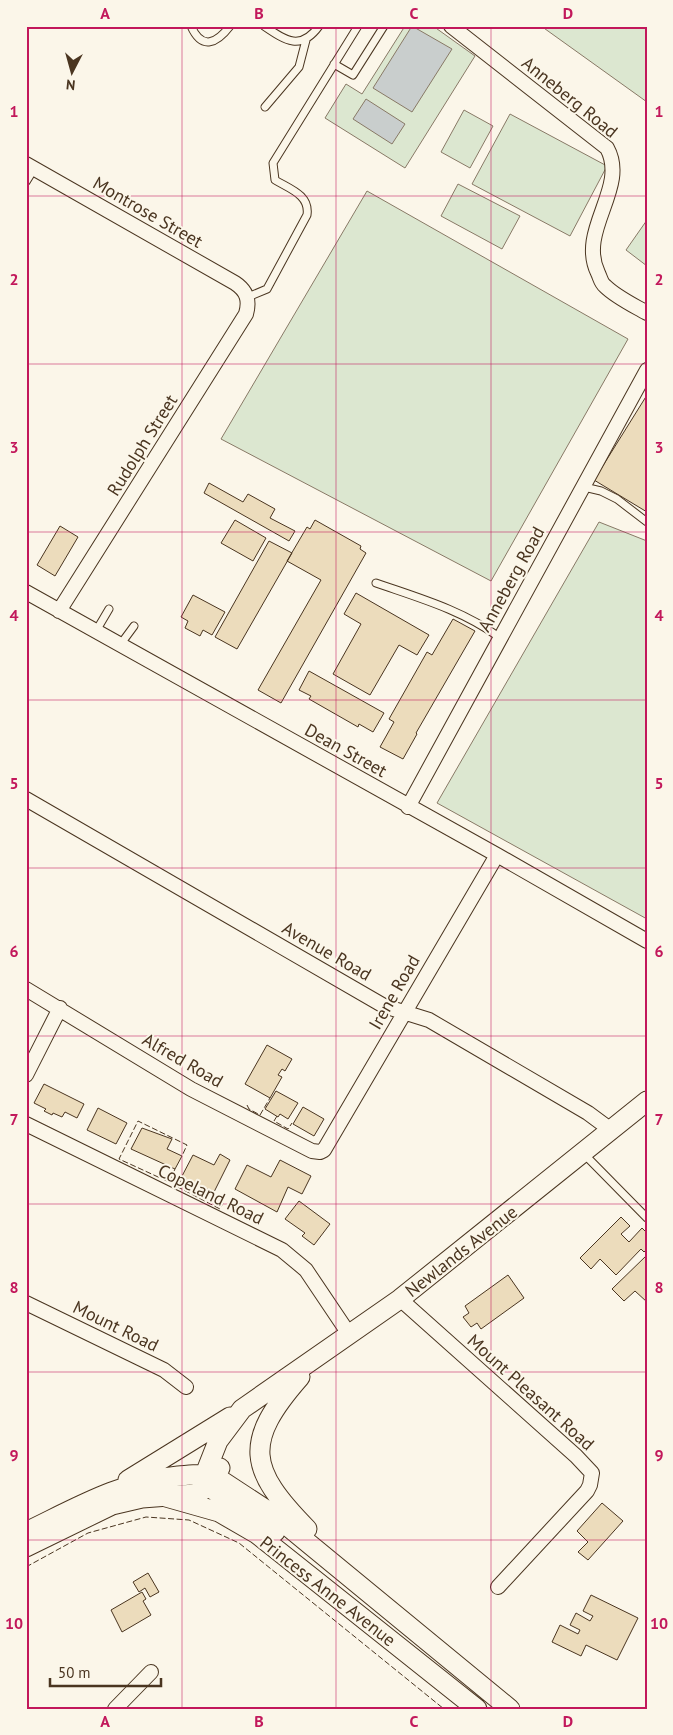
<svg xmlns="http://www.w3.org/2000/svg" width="673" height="1735" viewBox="0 0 673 1735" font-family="'PT Sans',sans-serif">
  <rect width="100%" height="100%" fill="#fbf6e9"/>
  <path fill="#dce7d0" stroke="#887966" d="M 405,26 L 433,26 L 475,56 L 405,168 L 325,118 L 346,84 L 362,94 Z
    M 541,26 L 647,26 L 647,102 Z
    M 464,110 L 493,126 L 470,168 L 441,152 Z
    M 510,114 L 607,166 L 570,236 L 472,184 Z
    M 458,184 L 520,216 L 502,249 L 441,216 Z
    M 367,191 L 628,339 L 491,581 L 221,439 Z
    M 647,220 L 647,266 L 626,250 Z
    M 599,522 L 647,541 L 647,919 L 437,803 Z"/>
  <path fill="#c9cecd" stroke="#887966" d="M 412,26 L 452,49 L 412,112 L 373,88 Z
    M 366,99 L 405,124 L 392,144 L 353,119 Z"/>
  <path fill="#ecdcbc" stroke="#4a3520" d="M 647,395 L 647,512 L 594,480 Z
    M 209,483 L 243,502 L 248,494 L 275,509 L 270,518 L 295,531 L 289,541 L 204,493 Z
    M 235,520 L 266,538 L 253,561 L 221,543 Z
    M 315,520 L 361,546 L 360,549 L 366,553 L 281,703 L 258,690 L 321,580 L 287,561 L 307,527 L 310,529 Z
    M 60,526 L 78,537 L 55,576 L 37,565 Z
    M 269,541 L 292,553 L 237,649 L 215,637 Z
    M 356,593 L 429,635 L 417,655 L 399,645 L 370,695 L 333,674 L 361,624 L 344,614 Z
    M 193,595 L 225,612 L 212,635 L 203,630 L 200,636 L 185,628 L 188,621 L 181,617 Z
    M 453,619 L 475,631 L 416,733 L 417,734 L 403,759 L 380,747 L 394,722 L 389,719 L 427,652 L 432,655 Z
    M 309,671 L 384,713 L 373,732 L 359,724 L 358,727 L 309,699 L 311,696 L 299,690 Z
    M 267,1045 L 292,1059 L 285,1071 L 282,1069 L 278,1075 L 282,1077 L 270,1098 L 245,1084 Z
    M 44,1084 L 84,1104 L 77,1118 L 65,1112 L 62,1117 L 53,1113 L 52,1115 L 44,1111 L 46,1109 L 34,1103 Z
    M 276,1091 L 298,1103 L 288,1119 L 280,1114 L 278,1117 L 265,1109 Z
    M 303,1107 L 324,1119 L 314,1136 L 293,1124 Z
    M 98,1108 L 127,1123 L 116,1144 L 87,1130 Z
    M 142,1128 L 172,1139 L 167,1149 L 182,1156 L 175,1169 L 131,1149 Z
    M 220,1154 L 230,1160 L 214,1192 L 181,1178 L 193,1155 L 214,1165 Z
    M 280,1160 L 311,1176 L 302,1194 L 288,1187 L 277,1212 L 235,1189 L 247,1165 L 271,1177 Z
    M 299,1201 L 330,1224 L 314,1245 L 302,1236 L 305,1233 L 285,1219 Z
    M 621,1217 L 630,1226 L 621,1234 L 629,1242 L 642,1228 L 647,1233 L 647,1249 L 644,1252 L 641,1249 L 616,1275 L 600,1259 L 591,1269 L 580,1258 Z
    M 647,1255 L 647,1302 L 635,1291 L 624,1301 L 612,1289 Z
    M 508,1275 L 524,1298 L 481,1329 L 477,1323 L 471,1327 L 463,1317 L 469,1313 L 465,1306 Z
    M 602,1503 L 623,1521 L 588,1560 L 578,1552 L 588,1542 L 577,1531 Z
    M 148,1573 L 159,1592 L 150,1597 L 145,1588 L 139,1592 L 133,1582 Z
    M 142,1592 L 146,1599 L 143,1601 L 151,1615 L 122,1632 L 111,1610 Z
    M 591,1595 L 638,1618 L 617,1660 L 586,1645 L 581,1656 L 552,1642 L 560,1625 L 578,1634 L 580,1630 L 570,1625 L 576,1613 L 590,1621 L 593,1616 L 583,1611 Z"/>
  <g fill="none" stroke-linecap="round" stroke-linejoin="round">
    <g stroke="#4a3520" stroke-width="9">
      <path id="lane" d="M 191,26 C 202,51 217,43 230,26
        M 264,26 C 286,41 301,51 319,26
        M 334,64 L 353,75 L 384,26
        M 265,107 L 299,67 L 306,40
        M 26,182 L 34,169
        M 248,297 L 267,289 L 307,215 C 310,195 290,189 275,180 L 273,163 L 358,26
        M 584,487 L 601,491 L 617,499 L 647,522
        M 376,583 C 419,598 462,610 499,637
        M 96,631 L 109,609
        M 120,645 L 134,626
        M 583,1153 L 647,1218"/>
    </g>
    <g stroke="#4a3520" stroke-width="16">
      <path id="street" d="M 451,26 L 607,148 C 629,188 577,230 598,273 C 600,277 601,283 605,286 C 616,297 633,305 647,313
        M 26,164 L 235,283 C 247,291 250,300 246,314 L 59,611
        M 26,592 L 497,855 L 647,941
        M 26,799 L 384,1006 L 429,1020 L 588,1113 L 611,1130
        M 408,807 L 647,370
        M 26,989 L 191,1089 L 312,1151 L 320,1152 L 324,1150 L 497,855
        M 26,1075 L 60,1008
        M 26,1124 L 282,1250 L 306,1270 L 349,1334
        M 400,1299 L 576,1456 L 592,1473 L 590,1485 L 587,1491 L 498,1587
        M 26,1303 L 164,1370 L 186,1387
        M 115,1709 L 151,1672"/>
    </g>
    <g stroke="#4a3520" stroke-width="21">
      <path id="secondary" d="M 300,1377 C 243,1442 248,1469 307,1529
        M 205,1474 L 218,1441 L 242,1409 L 400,1299 L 647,1101
        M 206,1475 L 209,1487 L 275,1532
        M 128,1480 L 230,1417
        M 166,1497 L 219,1512 L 257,1534 L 477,1709
        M 26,1532 C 78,1507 119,1482 178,1476 C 192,1475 203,1473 216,1477 L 274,1515 L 510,1709
        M 26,1547 L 112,1505 L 142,1498 L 195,1494 L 209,1487 L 220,1468"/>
    </g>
    <use href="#lane" stroke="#fbf6e9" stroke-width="7"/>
    <use href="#street" stroke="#fbf6e9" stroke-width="14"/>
    <use href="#secondary" stroke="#fbf6e9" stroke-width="19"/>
    <path stroke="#4a3520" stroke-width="1" stroke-dasharray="6 2.5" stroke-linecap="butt" d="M 247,1105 L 249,1109 L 260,1115 L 270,1098
      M 277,1116 L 274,1121 L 288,1129 L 292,1123
      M 175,1169 L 169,1182 L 119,1159 L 138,1121 L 187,1145 L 182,1156
      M 182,1178 L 178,1187 L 220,1209 L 223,1203
      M 26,1567 L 88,1533 L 146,1517 L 189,1520 L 239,1543 L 444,1709"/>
  </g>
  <path fill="none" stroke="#c2185b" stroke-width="1" stroke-opacity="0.55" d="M 182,26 L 182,1709M 336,26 L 336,1709M 491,26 L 491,1709M 26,196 L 647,196M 26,364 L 647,364M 26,532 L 647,532M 26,700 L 647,700M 26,868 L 647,868M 26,1036 L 647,1036M 26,1204 L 647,1204M 26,1372 L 647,1372M 26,1540 L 647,1540"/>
  <g text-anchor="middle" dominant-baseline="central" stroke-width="4" stroke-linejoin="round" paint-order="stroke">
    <g font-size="18" fill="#4a3520" stroke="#fbf6e9">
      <text transform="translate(570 97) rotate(39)">Anneberg Road</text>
      <text transform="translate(148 212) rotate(30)">Montrose Street</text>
      <text transform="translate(142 445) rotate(-58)">Rudolph Street</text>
      <text transform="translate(511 579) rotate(-61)">Anneberg Road</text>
      <text transform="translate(346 750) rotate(29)">Dean Street</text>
      <text transform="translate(327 951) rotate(30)">Avenue Road</text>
      <text transform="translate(394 992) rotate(-60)">Irene Road</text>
      <text transform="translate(183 1060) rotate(30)">Alfred Road</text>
      <text transform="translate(211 1194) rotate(26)">Copeland Road</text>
      <text transform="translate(461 1251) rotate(-38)">Newlands Avenue</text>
      <text transform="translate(116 1326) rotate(26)">Mount Road</text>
      <text transform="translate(531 1392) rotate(42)">Mount Pleasant Road</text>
      <text transform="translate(328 1591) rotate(38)">Princess Anne Avenue</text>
    </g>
  </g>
  <rect width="673" height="1735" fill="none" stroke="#fbf6e9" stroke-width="55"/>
  <g transform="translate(72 72) rotate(186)" stroke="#fbf6e9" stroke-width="4" paint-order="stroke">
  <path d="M0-4L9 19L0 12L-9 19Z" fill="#4a3520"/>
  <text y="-8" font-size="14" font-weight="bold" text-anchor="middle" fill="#4a3520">N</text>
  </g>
  <path d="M50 1678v8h111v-8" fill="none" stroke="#4a3520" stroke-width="2.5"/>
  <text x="58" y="1678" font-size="15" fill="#4a3520" stroke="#fbf6e9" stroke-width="4" paint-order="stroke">50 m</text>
  <rect x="28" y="28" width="618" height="1680" fill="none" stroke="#c2185b" stroke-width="2"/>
  <g font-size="16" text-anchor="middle" font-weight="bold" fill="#c2185b">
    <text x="105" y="19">A</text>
    <text x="259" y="19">B</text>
    <text x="414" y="19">C</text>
    <text x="568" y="19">D</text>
    <text x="14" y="117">1</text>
    <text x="659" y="117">1</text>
    <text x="14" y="285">2</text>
    <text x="659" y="285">2</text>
    <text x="14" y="453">3</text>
    <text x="659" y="453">3</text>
    <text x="14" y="621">4</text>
    <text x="659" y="621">4</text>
    <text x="14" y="789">5</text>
    <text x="659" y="789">5</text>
    <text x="14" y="957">6</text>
    <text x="659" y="957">6</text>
    <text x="14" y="1125">7</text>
    <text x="659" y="1125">7</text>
    <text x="14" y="1293">8</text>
    <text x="659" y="1293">8</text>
    <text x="14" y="1461">9</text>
    <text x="659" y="1461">9</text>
    <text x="14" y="1629">10</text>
    <text x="659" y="1629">10</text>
    <text x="105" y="1727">A</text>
    <text x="259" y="1727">B</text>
    <text x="414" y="1727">C</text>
    <text x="568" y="1727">D</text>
  </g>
</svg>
